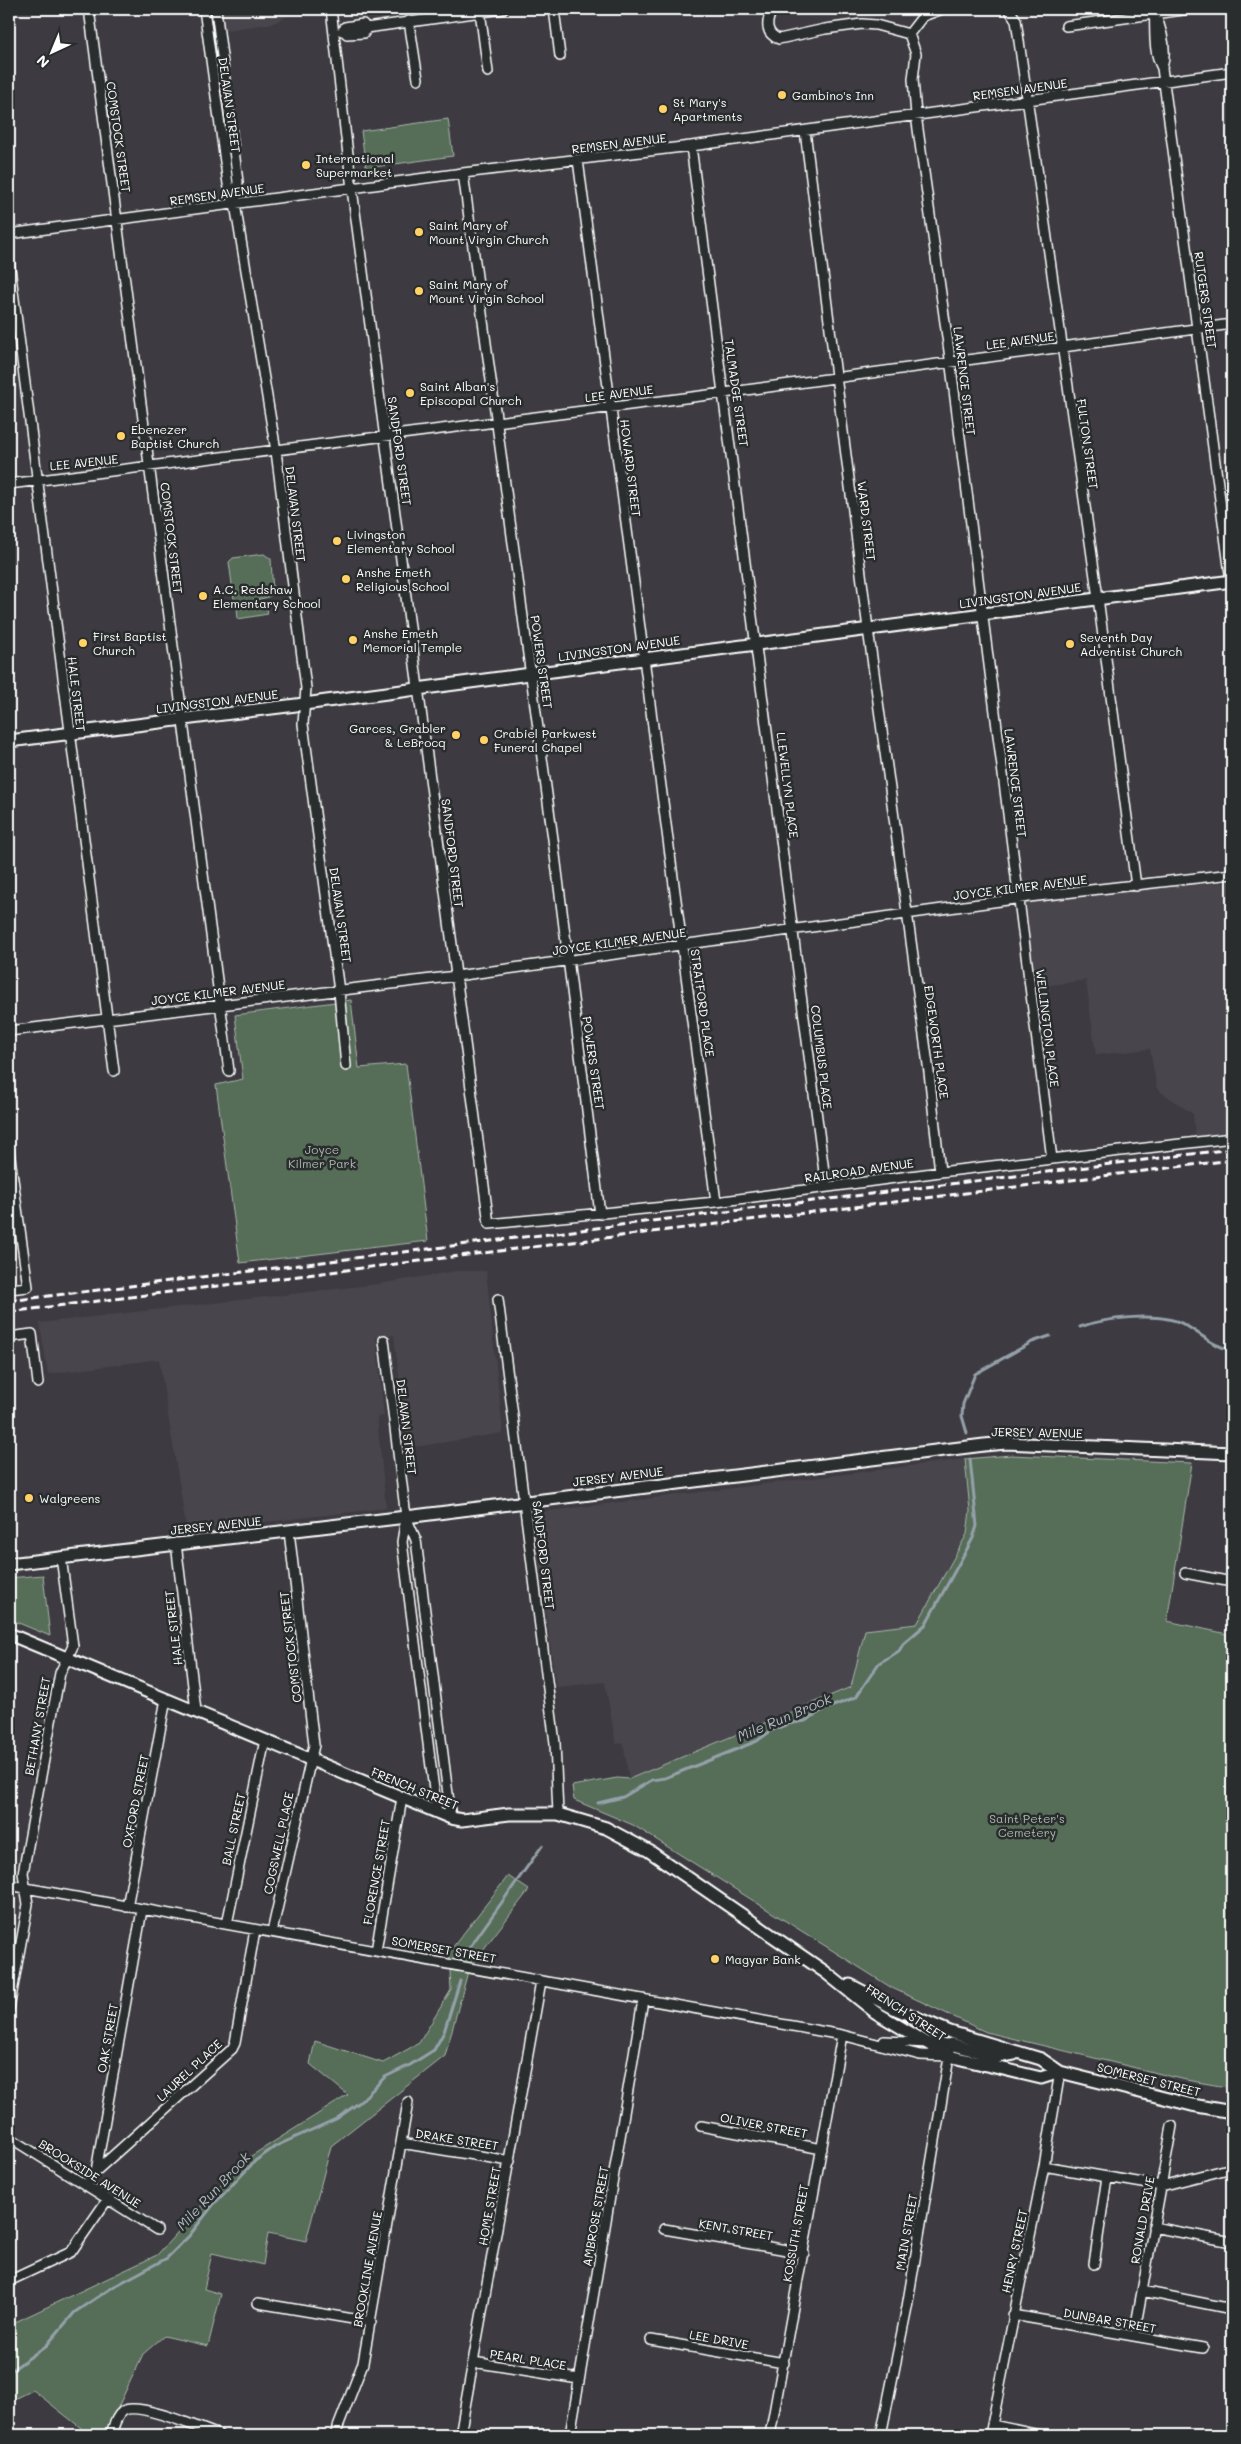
<svg xmlns="http://www.w3.org/2000/svg" width="1241" height="2444" viewBox="0 0 1241 2444" font-family="Mali,sans-serif">
  <rect width="100%" height="100%" fill="#3d3b41"/>
  <filter id="ink" filterUnits="userSpaceOnUse"><feTurbulence type="fractalNoise" baseFrequency=".02" numOctaves="2"/><feDisplacementMap in="SourceGraphic" scale="10" xChannelSelector="R" yChannelSelector="G"/><feConvolveMatrix kernelMatrix="1 2 1 2 8 2 1 2 1" color-interpolation-filters="sRGB"/></filter>
  <g filter="url(#ink)">
    <path fill="#4a454e" d="M 209,9 L 301,9 L 274,23 L 212,32 Z
      M 1232,882 L 1232,1138 L 1196,1144 L 1193,1114 L 1157,1089 L 1150,1049 L 1096,1055 L 1086,980 L 1030,988 L 1018,900 Z
      M 457,1271 L 486,1271 L 503,1433 L 408,1448 L 394,1335 L 376,1337 L 384,1416 L 377,1417 L 386,1508 L 187,1531 L 159,1359 L 48,1374 L 40,1323 L 379,1284 Z
      M 965,1459 L 970,1511 L 967,1534 L 917,1624 L 865,1631 L 851,1687 L 629,1779 L 623,1743 L 616,1744 L 605,1682 L 556,1687 L 533,1513 Z"/>
    <path fill="#566d59" stroke="#aab6ac" d="M 448,119 L 453,156 L 366,168 L 361,131 Z
      M 264,554 L 271,559 L 273,594 C 266,600 242,603 234,599 L 229,562 L 233,558 Z
      M 266,604 L 268,614 L 238,619 L 237,608 Z
      M 351,1000 L 359,1068 L 406,1064 L 428,1241 L 240,1263 L 216,1085 L 243,1079 L 235,1015 Z
      M 1011,1455 L 1192,1463 L 1167,1621 L 1232,1635 L 1232,2088 L 1186,2080 L 986,2032 L 892,1988 L 633,1825 L 574,1800 L 572,1786 L 617,1778 L 629,1779 L 851,1687 L 865,1630 L 917,1624 L 967,1534 L 970,1511 L 965,1459 Z
      M 43,1575 L 50,1636 L 9,1619 L 9,1578 Z
      M 508,1876 L 529,1890 L 469,1968 L 445,2056 L 331,2146 L 306,2241 L 268,2233 L 263,2265 L 212,2253 L 204,2289 L 221,2294 L 208,2346 L 164,2336 L 143,2354 L 105,2435 L 90,2435 L 33,2390 L 9,2402 L 9,2325 L 157,2255 L 240,2163 L 348,2095 L 310,2064 L 315,2041 L 383,2063 L 419,2043 L 451,1990 L 449,1952 Z"/>
    <g fill="none" stroke-linecap="round" stroke-linejoin="round">
      <path stroke="#95a1aa" stroke-width="3" d="M 1080,1327 C 1105,1318 1161,1311 1185,1325 C 1204,1336 1210,1345 1232,1350
        M 967,1433 L 962,1416 L 963,1404 L 975,1374 L 1032,1342 L 1050,1336
        M 598,1803 L 623,1797 L 652,1780 L 665,1778 L 757,1741 L 772,1730 L 788,1724 L 805,1721 L 823,1710 L 856,1697 L 879,1663 L 899,1651 L 903,1644 L 925,1625 L 973,1538 L 977,1526 L 970,1459
        M 465,1954 L 542,1846
        M 9,2372 L 46,2346 L 75,2312 L 113,2287 L 167,2258 L 189,2236 L 213,2205 L 255,2161 L 276,2146 L 336,2119 L 360,2102 L 385,2077 L 410,2065 L 434,2050 L 444,2032 L 460,1981"/>
      <g stroke="#fff" stroke-width="12">
        <path id="street" d="M 89,9 L 229,1071
          M 204,9 L 228,184 L 235,204 L 276,451 L 306,688 L 303,724 L 339,991 L 346,1066
          M 216,9 L 238,182 L 235,202
          M 331,9 L 352,189 L 489,1224 L 716,1202 L 940,1172 L 1232,1138
          M 554,9 L 560,56
          M 1009,9 L 1016,20 L 1098,598 L 1136,886
          M 1154,9 C 1156,29 1152,50 1162,68 L 1231,581
          M 772,10 C 766,22 765,34 779,39 L 825,29 L 862,24 L 876,25 L 909,34 L 916,54 L 913,79 L 916,115 L 949,351 L 1052,1159
          M 480,11 L 488,72
          M 1155,14 C 1162,30 1167,51 1162,68
          M 409,21 L 418,79
          M 1066,26 L 1190,9
          M 342,31 L 344,31 L 347,34 L 364,33 L 366,28
          M 344,31 L 345,27 L 363,24 L 366,28 L 503,9
          M 909,34 L 923,16 L 942,9
          M 805,131 L 868,629 L 929,1072 L 940,1172
          M 691,146 L 826,1187
          M 578,160 L 716,1202
          M 463,173 L 553,839 L 600,1214
          M 9,234 L 463,173 L 691,146 L 1232,72
          M 9,260 L 114,1071
          M 9,484 L 724,393 L 1232,324
          M 9,1031 L 456,976 L 1029,897 L 1232,874
          M 9,1150 L 28,1287 L 9,1289
          M 498,1299 L 555,1743 L 558,1814
          M 9,1337 L 32,1334 L 38,1383
          M 384,1340 L 406,1517 L 416,1540 L 451,1818
          M 406,1518 L 402,1542 L 437,1813
          M 176,1543 L 196,1711
          M 1185,1573 L 1232,1582
          M 9,1885 L 842,2035 L 920,2055 L 949,2056
          M 127,1907 L 166,1699
          M 227,1924 L 265,1740
          M 272,1932 L 314,1745 L 289,1531
          M 376,1951 L 402,1798
          M 9,2009 L 28,1904 L 23,1873 L 60,1673 L 73,1646 L 61,1557
          M 884,2041 L 951,2044
          M 701,2126 L 822,2149
          M 9,2137 L 157,2230
          M 401,2143 L 510,2161
          M 1044,2166 L 1107,2177 L 1094,2264
          M 96,2171 L 142,1910
          M 1107,2177 L 1161,2186 L 1232,2168
          M 86,2186 L 96,2171 L 232,2049 L 235,2043 L 255,1930
          M 1153,2227 L 1232,2242
          M 664,2229 L 804,2253
          M 9,2281 L 71,2252 L 107,2200
          M 1142,2291 L 1232,2309
          M 258,2303 L 371,2322
          M 1013,2315 L 1203,2348
          M 1137,2319 L 1172,2126
          M 651,2340 L 784,2363
          M 473,2362 L 579,2379
          M 992,2425 L 1040,2435
          M 111,2435 C 114,2427 115,2417 123,2411 C 137,2401 202,2429 219,2435
          M 335,2435 L 363,2363 L 408,2102
          M 460,2435 L 541,1981
          M 570,2435 L 643,2000
          M 770,2435 L 842,2035
          M 881,2435 L 907,2307 L 950,2051
          M 990,2435 L 1044,2166 L 1060,2072"/>
      </g>
      <g stroke="#fff" stroke-width="15">
        <path id="secondary" d="M 9,741 L 304,704 L 1232,581
          M 9,1564 L 406,1517 L 984,1445 L 1006,1443 L 1232,1453
          M 9,1634 L 451,1818 L 462,1820 L 509,1814 L 558,1814 L 606,1828 L 649,1851 L 825,1972 L 875,2012 L 949,2056 L 1041,2078 L 1060,2072
          M 850,1985 L 898,2010 L 950,2032 L 1041,2059 L 1060,2072 L 1192,2105 L 1232,2112
          M 951,2044 L 997,2057 L 1014,2054"/>
      </g>
      <use href="#street" stroke="#2a2d2e" stroke-width="9"/>
      <use href="#secondary" stroke="#2a2d2e" stroke-width="11"/>
      <path stroke="#fff" stroke-width="3" stroke-dasharray="8 4" stroke-linecap="butt" d="M 9,1301 L 1232,1149
        M 9,1312 L 1232,1160"/>
    </g>
  </g>
  <g fill="#ffd166" stroke="#2a2d2e" stroke-width="2">
    <circle cx="782" cy="95" r="5"/>
    <circle cx="663" cy="109" r="5"/>
    <circle cx="306" cy="165" r="5"/>
    <circle cx="419" cy="232" r="5"/>
    <circle cx="419" cy="291" r="5"/>
    <circle cx="410" cy="393" r="5"/>
    <circle cx="121" cy="436" r="5"/>
    <circle cx="337" cy="541" r="5"/>
    <circle cx="346" cy="579" r="5"/>
    <circle cx="203" cy="596" r="5"/>
    <circle cx="353" cy="640" r="5"/>
    <circle cx="83" cy="643" r="5"/>
    <circle cx="1070" cy="644" r="5"/>
    <circle cx="456" cy="735" r="5"/>
    <circle cx="484" cy="740" r="5"/>
    <circle cx="29" cy="1498" r="5"/>
    <circle cx="715" cy="1959" r="5"/>
  </g>
  <g text-anchor="middle" dominant-baseline="central" stroke-width="5" stroke-linejoin="round" paint-order="stroke">
    <g font-size="12" fill="#fff" stroke="#2a2d2e">
      <text transform="translate(1020 89) rotate(-8)">REMSEN AVENUE</text>
      <text transform="translate(230 105) rotate(82)">DELAVAN STREET</text>
      <text transform="translate(119 137) rotate(82)">COMSTOCK STREET</text>
      <text transform="translate(619 143) rotate(-7)">REMSEN AVENUE</text>
      <text transform="translate(217 194) rotate(-8)">REMSEN AVENUE</text>
      <text transform="translate(1206 300) rotate(82)">RUTGERS STREET</text>
      <text transform="translate(1020 340) rotate(-8)">LEE AVENUE</text>
      <text transform="translate(965 381) rotate(83)">LAWRENCE STREET</text>
      <text transform="translate(619 393) rotate(-7)">LEE AVENUE</text>
      <text transform="translate(737 393) rotate(82)">TALMADGE STREET</text>
      <text transform="translate(1088 444) rotate(82)">FULTON STREET</text>
      <text transform="translate(400 451) rotate(82)">SANDFORD STREET</text>
      <text transform="translate(84 462) rotate(-6)">LEE AVENUE</text>
      <text transform="translate(631 468) rotate(83)">HOWARD STREET</text>
      <text transform="translate(296 514) rotate(83)">DELAVAN STREET</text>
      <text transform="translate(867 521) rotate(83)">WARD STREET</text>
      <text transform="translate(172 538) rotate(83)">COMSTOCK STREET</text>
      <text transform="translate(1020 595) rotate(-8)">LIVINGSTON AVENUE</text>
      <text transform="translate(619 648) rotate(-8)">LIVINGSTON AVENUE</text>
      <text transform="translate(542 662) rotate(82)">POWERS STREET</text>
      <text transform="translate(77 694) rotate(83)">HALE STREET</text>
      <text transform="translate(217 701) rotate(-7)">LIVINGSTON AVENUE</text>
      <text transform="translate(1016 783) rotate(83)">LAWRENCE STREET</text>
      <text transform="translate(788 785) rotate(83)">LLEWELLYN PLACE</text>
      <text transform="translate(453 853) rotate(83)">SANDFORD STREET</text>
      <text transform="translate(1020 887) rotate(-7)">JOYCE KILMER AVENUE</text>
      <text transform="translate(341 915) rotate(82)">DELAVAN STREET</text>
      <text transform="translate(619 941) rotate(-8)">JOYCE KILMER AVENUE</text>
      <text transform="translate(218 992) rotate(-7)">JOYCE KILMER AVENUE</text>
      <text transform="translate(703 1003) rotate(82)">STRATFORD PLACE</text>
      <text transform="translate(1048 1028) rotate(83)">WELLINGTON PLACE</text>
      <text transform="translate(937 1042) rotate(82)">EDGEWORTH PLACE</text>
      <text transform="translate(822 1057) rotate(83)">COLUMBUS PLACE</text>
      <text transform="translate(594 1063) rotate(82)">POWERS STREET</text>
      <text transform="translate(859 1170) rotate(-8)">RAILROAD AVENUE</text>
      <text transform="translate(407 1427) rotate(83)">DELAVAN STREET</text>
      <text transform="translate(1037 1432) rotate(1)">JERSEY AVENUE</text>
      <text transform="translate(618 1476) rotate(-7)">JERSEY AVENUE</text>
      <text transform="translate(216 1525) rotate(-6)">JERSEY AVENUE</text>
      <text transform="translate(544 1555) rotate(83)">SANDFORD STREET</text>
      <text transform="translate(173 1628) rotate(-97)">HALE STREET</text>
      <text transform="translate(290 1647) rotate(-97)">COMSTOCK STREET</text>
      <text transform="translate(37 1726) rotate(-80)">BETHANY STREET</text>
      <text transform="translate(415 1788) rotate(22)">FRENCH STREET</text>
      <text transform="translate(135 1801) rotate(-79)">OXFORD STREET</text>
      <text transform="translate(233 1829) rotate(-78)">BALL STREET</text>
      <text transform="translate(278 1843) rotate(-78)">COGSWELL PLACE</text>
      <text transform="translate(376 1872) rotate(-80)">FLORENCE STREET</text>
      <text transform="translate(444 1949) rotate(10)">SOMERSET STREET</text>
      <text transform="translate(906 2012) rotate(33)">FRENCH STREET</text>
      <text transform="translate(107 2038) rotate(-80)">OAK STREET</text>
      <text transform="translate(189 2070) rotate(-43)">LAUREL PLACE</text>
      <text transform="translate(1149 2079) rotate(14)">SOMERSET STREET</text>
      <text transform="translate(764 2125) rotate(11)">OLIVER STREET</text>
      <text transform="translate(457 2139) rotate(9)">DRAKE STREET</text>
      <text transform="translate(90 2173) rotate(32)">BROOKSIDE AVENUE</text>
      <text transform="translate(489 2206) rotate(-80)">HOME STREET</text>
      <text transform="translate(595 2216) rotate(-80)">AMBROSE STREET</text>
      <text transform="translate(1142 2220) rotate(-80)">RONALD DRIVE</text>
      <text transform="translate(736 2229) rotate(10)">KENT STREET</text>
      <text transform="translate(906 2232) rotate(-80)">MAIN STREET</text>
      <text transform="translate(795 2233) rotate(-80)">KOSSUTH STREET</text>
      <text transform="translate(1014 2251) rotate(-78)">HENRY STREET</text>
      <text transform="translate(367 2269) rotate(-80)">BROOKLINE AVENUE</text>
      <text transform="translate(1110 2320) rotate(10)">DUNBAR STREET</text>
      <text transform="translate(719 2339) rotate(10)">LEE DRIVE</text>
      <text transform="translate(528 2359) rotate(9)">PEARL PLACE</text>
    </g>
    <g font-size="12" fill="#fff" stroke="#2a2d2e" text-anchor="start">
      <text x="792" y="95">Gambino's Inn</text>
      <text x="673" y="102">St Mary's<tspan x="673" dy="14">Apartments</tspan></text>
      <text x="316" y="158">International<tspan x="316" dy="14">Supermarket</tspan></text>
      <text x="429" y="225">Saint Mary of<tspan x="429" dy="14">Mount Virgin Church</tspan></text>
      <text x="429" y="284">Saint Mary of<tspan x="429" dy="14">Mount Virgin School</tspan></text>
      <text x="420" y="386">Saint Alban's<tspan x="420" dy="14">Episcopal Church</tspan></text>
      <text x="131" y="429">Ebenezer<tspan x="131" dy="14">Baptist Church</tspan></text>
      <text x="347" y="534">Livingston<tspan x="347" dy="14">Elementary School</tspan></text>
      <text x="356" y="572">Anshe Emeth<tspan x="356" dy="14">Religious School</tspan></text>
      <text x="213" y="589">A.C. Redshaw<tspan x="213" dy="14">Elementary School</tspan></text>
      <text x="363" y="633">Anshe Emeth<tspan x="363" dy="14">Memorial Temple</tspan></text>
      <text x="93" y="636">First Baptist<tspan x="93" dy="14">Church</tspan></text>
      <text x="1080" y="637">Seventh Day<tspan x="1080" dy="14">Adventist Church</tspan></text>
      <text x="446" y="728" text-anchor="end">Garces, Grabler<tspan x="446" dy="14">&amp; LeBrocq</tspan></text>
      <text x="494" y="733">Crabiel Parkwest<tspan x="494" dy="14">Funeral Chapel</tspan></text>
      <text x="39" y="1498">Walgreens</text>
      <text x="725" y="1959">Magyar Bank</text>
    </g>
    <g font-size="12" fill="#aab6ac" stroke="#2a2d2e">
      <text x="322" y="1149">Joyce<tspan x="322" dy="14">Kilmer Park</tspan></text>
      <text x="1027" y="1818">Saint Peter's<tspan x="1027" dy="14">Cemetery</tspan></text>
    </g>
    <g font-size="14" font-style="italic" fill="#afb9c0" stroke="#2a2d2e">
      <text transform="translate(784 1717) rotate(-23)">Mile Run Brook</text>
      <text transform="translate(213 2191) rotate(-47)">Mile Run Brook</text>
    </g>
  </g>
  <rect width="1241" height="2444" fill="none" stroke="#2a2d2e" stroke-width="30"/>
  <rect x="15" y="15" width="1211" height="2414" fill="none" stroke="#fff" stroke-width="2" filter="url(#ink)"/>
  <g transform="translate(52 52) rotate(224)" stroke="#2a2d2e" stroke-width="4" paint-order="stroke">
  <path d="M0-4L9 19L0 12L-9 19Z" fill="#ffffff"/>
  <text y="-8" font-size="14" font-weight="bold" text-anchor="middle" fill="#ffffff">N</text>
  </g>
</svg>
